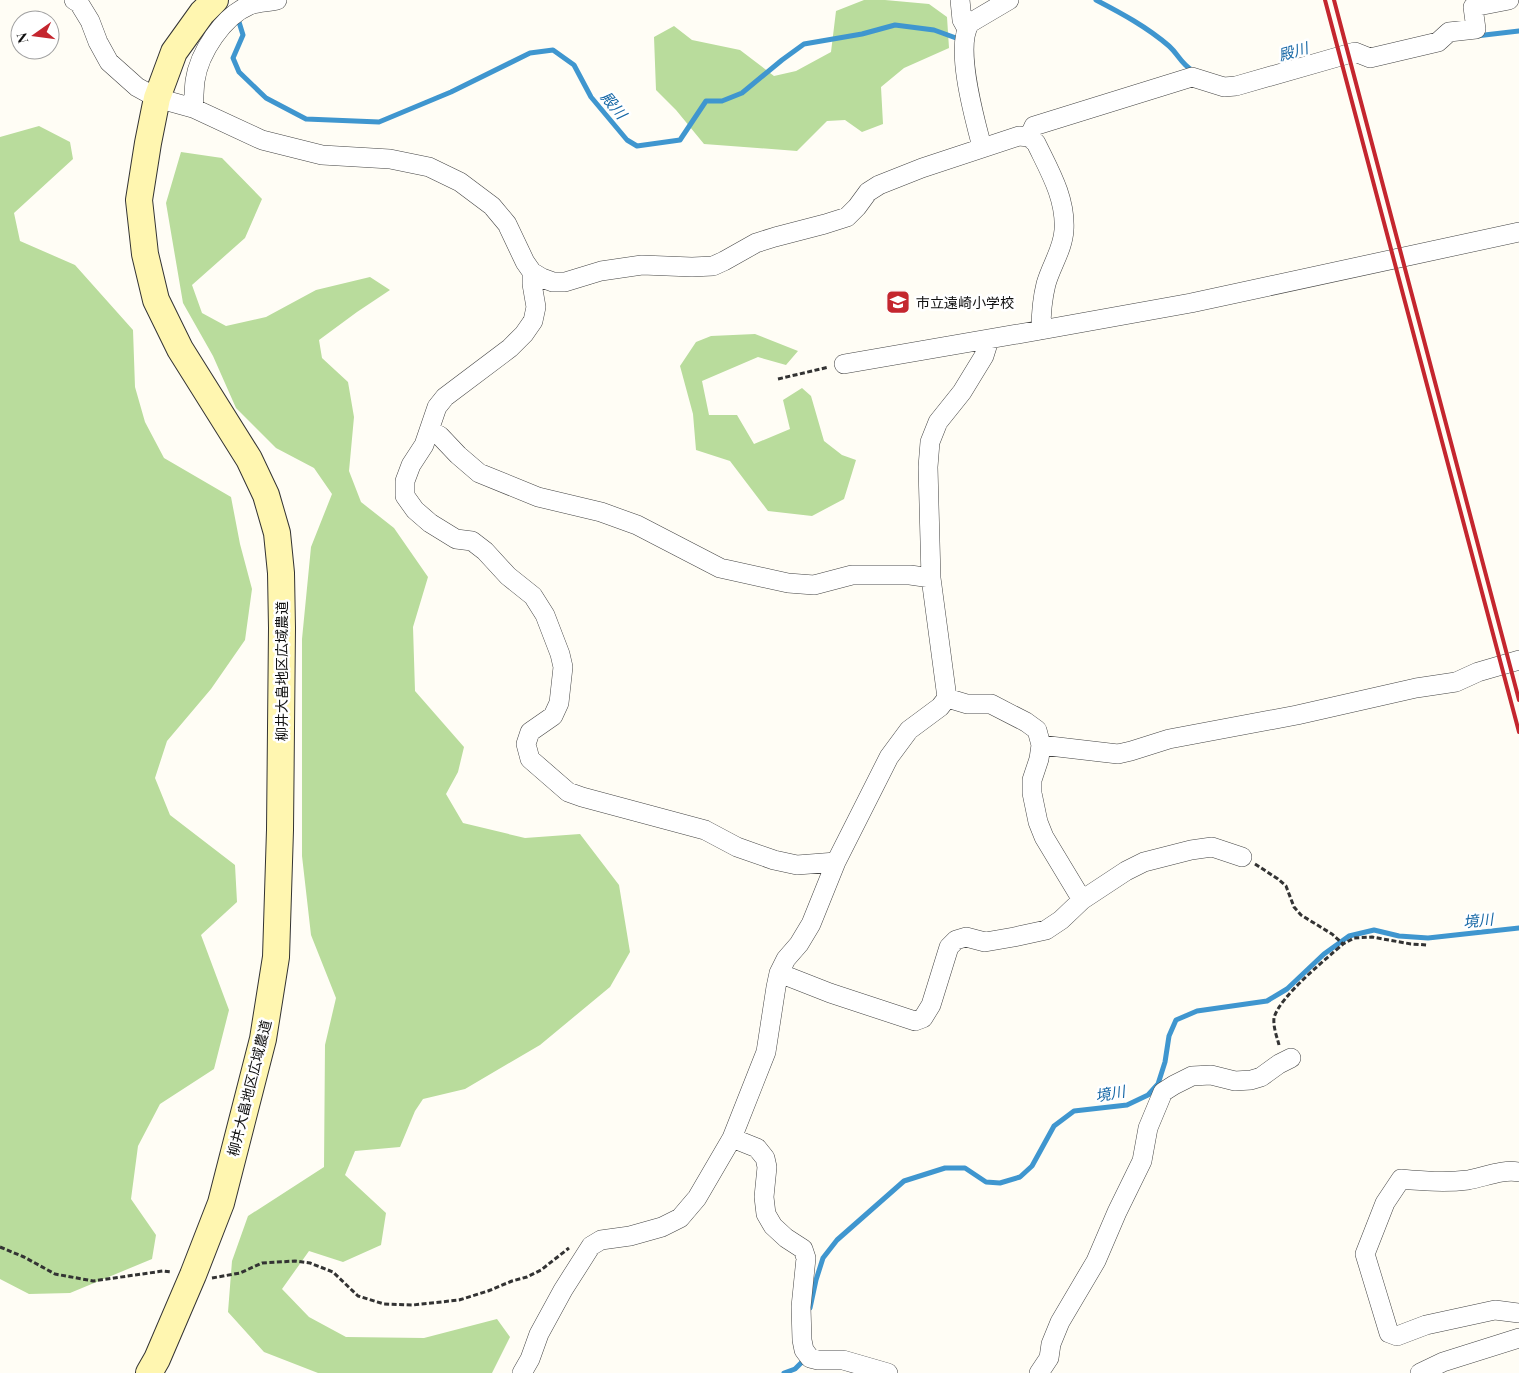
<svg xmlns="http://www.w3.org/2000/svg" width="1519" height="1373" viewBox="0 0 1519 1373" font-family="'Playfair Display','Noto Sans JP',serif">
  <rect width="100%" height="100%" fill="#fffdf5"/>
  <path fill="#b9dc9c" d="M 864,0 L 885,0 L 929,4 L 947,17 L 949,48 L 904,68 L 881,87 L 883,124 L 862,132 L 845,120 L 827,121 L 797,151 L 704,144 L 676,110 L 656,90 L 654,37 L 674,26 L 692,40 L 740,50 L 774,76 L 796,71 L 831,52 L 836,11 Z
    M 39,126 L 70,142 L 73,159 L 14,213 L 20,241 L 75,265 L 133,330 L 135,387 L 145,422 L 164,458 L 231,497 L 240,544 L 252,589 L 245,640 L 211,689 L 167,741 L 155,778 L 170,815 L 235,865 L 237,902 L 201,935 L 229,1010 L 214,1069 L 160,1104 L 138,1146 L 131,1199 L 156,1235 L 152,1259 L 70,1293 L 29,1294 L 0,1279 L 0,137 Z
    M 181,152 L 222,158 L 262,199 L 245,238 L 192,285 L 202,313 L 226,326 L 266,317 L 316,290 L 370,277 L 390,290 L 357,312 L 319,340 L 322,358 L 348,382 L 354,417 L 349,471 L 361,502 L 394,528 L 428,577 L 413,627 L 415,691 L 464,747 L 458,772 L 446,794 L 463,823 L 525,838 L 580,834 L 619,885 L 630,952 L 610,987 L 540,1045 L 465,1089 L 423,1099 L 415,1111 L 400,1147 L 355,1151 L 345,1175 L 386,1213 L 381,1245 L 343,1262 L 309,1251 L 282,1289 L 309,1317 L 346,1337 L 424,1338 L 497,1319 L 510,1337 L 492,1373 L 318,1373 L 264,1352 L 228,1312 L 232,1261 L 248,1216 L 324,1167 L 325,1045 L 336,998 L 311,935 L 302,856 L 302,639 L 311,547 L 332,494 L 314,468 L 276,448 L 236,408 L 213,356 L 183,303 L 166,203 Z
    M 755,334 L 798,351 L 786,365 L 758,357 L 702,381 L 709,415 L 737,415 L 754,444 L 790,429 L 783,400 L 802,388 L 811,396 L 824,441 L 842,455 L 856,460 L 844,499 L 812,516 L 768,511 L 730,461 L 696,450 L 693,414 L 680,366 L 696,342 L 711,336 Z"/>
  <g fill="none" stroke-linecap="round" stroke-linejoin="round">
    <path stroke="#3f96cf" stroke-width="5" d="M 1096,0 C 1121,13 1147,27 1169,46 C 1179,55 1180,63 1193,71
      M 239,22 L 243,35 L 233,58 L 239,72 L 266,98 L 306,119 L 379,122 L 451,92 L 530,53 L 553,50 L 574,65 L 591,97 L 627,140 L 637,146 L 680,140 L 706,101 L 722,101 L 742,93 L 782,60 L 804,44 L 862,34 L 895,25 L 934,30 L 956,38 L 961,36
      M 1476,36 L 1519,31
      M 810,1308 L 816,1280 L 823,1258 L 837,1240 L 904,1181 L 945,1168 L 965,1168 L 986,1182 L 1000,1183 L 1020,1177 L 1032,1166 L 1054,1126 L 1074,1111 L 1127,1105 L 1148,1095 L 1158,1084 L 1165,1062 L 1169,1036 L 1176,1020 L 1197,1011 L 1267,1001 L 1287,989 L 1324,954 L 1349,936 L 1374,930 L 1399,936 L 1428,938 L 1519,928
      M 784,1373 L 795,1369 L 806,1358"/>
    <g stroke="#444" stroke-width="20">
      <path id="street" d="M 74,0 L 79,3 L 90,21 L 98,42 L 109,62 L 137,87 L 157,98 L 193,108 L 262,140 L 322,155 L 390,159 L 429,167 L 460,182 L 492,206 L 507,224 L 525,262 L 532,272 L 542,278 L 553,282 L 565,282 L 601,271 L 642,265 L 692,267 L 713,266 L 724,261 L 756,243 L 775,237 L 825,224 L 847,217 L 857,207 L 868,192 L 879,185 L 922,168 L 1019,136 L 1029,137 L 1036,143 C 1049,170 1066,198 1064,230 C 1063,249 1051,266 1046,284 C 1042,300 1041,314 1041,330 L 844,364
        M 960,0 L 962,20 L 967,29
        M 193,108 C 194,99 194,90 195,81 C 199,53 223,16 250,5 C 258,2 269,2 277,0
        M 1029,137 L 1034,126 L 1192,77 L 1224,87 L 1236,86 L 1355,52 L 1370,58 L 1438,42 L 1449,32 L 1476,29 L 1473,7 L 1509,0
        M 982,147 C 975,120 954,47 970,23 L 1009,0
        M 532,272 L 532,284 L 536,307 L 533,321 L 524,334 L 510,348 L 445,397 L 437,407 L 424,445 L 411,465 L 405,481 L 405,496 L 415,510 L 430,523 L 456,539 L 472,541 L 485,551 L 508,576 L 533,596 L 545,615 L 560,654 L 563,667 L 559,703 L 553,716 L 530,732 L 526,744 L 530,759 L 568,792 L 582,797 L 705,830 L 737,847 L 774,860 L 797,865 L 836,862
        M 1041,330 L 1191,303 L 1519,232
        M 430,430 L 440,436 L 458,455 L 479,473 L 538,497 L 601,512 L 637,525 L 720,568 L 788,583 L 814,585 L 852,575 L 910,575 L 931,578
        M 947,698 L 967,704 L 991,704 L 1026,722 L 1037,730 L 1041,745 L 1039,759 L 1032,780 L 1032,793 L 1038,822 L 1044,837 L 1082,900
        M 1041,745 L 1118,754 L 1131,751 L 1169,739 L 1297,715 L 1416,688 L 1456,682 L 1478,672 L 1519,660
        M 779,973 L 830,993 L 915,1021 L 923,1018 L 931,1005 L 949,947 L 956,940 L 966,937 L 985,942 L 1014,937 L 1046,930 L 1061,920 L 1082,900 L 1126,871 L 1144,862 L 1191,850 L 1212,847 L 1242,857
        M 732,1138 L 757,1148 L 765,1158 L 767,1167 L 764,1197 L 766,1214 L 773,1226 L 786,1238 L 803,1249 L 806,1258 L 801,1307 L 802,1340 L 804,1350 L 810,1358 L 818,1360 L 843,1360 L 888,1373
        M 1519,1172 C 1502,1169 1485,1177 1468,1180 C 1445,1183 1423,1181 1401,1179 L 1385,1203 L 1365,1254 L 1389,1333 L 1397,1336 L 1426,1325 L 1495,1310 L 1519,1313
        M 522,1373 L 530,1359 L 539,1334 L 563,1290 L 591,1246 L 601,1240 L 630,1236 L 662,1227 L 680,1218 L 697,1198 L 732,1138 L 766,1052 L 776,987 L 779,973 L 786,959 L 799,944 L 811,924 L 836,862 L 889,757 L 909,730 L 940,707 L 947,698 L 931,578 L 928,467 L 930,442 L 938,422 L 962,392 L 984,356 L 989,340
        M 1039,1373 L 1049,1358 L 1051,1344 L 1060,1322 L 1096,1261 L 1117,1212 L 1142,1161 L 1148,1128 L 1163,1092 L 1174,1085 L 1192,1076 L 1211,1075 L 1235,1081 L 1251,1080 L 1261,1077 L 1279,1064 L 1291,1058
        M 1420,1373 L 1443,1362 L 1519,1338"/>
    </g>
    <g stroke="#333" stroke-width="28">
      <path id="secondary" d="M 149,1373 L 157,1359 L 193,1275 L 221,1203 L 263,1039 L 276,957 L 280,830 L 282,628 L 281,573 L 277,533 L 266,495 L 249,459 L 180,349 L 156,300 L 145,254 L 139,200 L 148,143 L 157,98 L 174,52 L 202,13 L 215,0"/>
    </g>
    <path stroke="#333" stroke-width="3" stroke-dasharray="5 2.5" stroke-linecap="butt" d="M 778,379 L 829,367
      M 1255,864 L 1278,879 L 1286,886 L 1294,907 L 1301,915 L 1332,934 L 1343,944
      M 1279,1045 C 1277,1037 1273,1027 1274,1018 C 1279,997 1326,959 1343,944 L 1354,938 L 1372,937 L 1411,944 L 1428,945
      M 0,1247 L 24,1257 L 55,1274 L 93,1281 L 163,1271 L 171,1272
      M 212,1278 L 240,1273 L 262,1263 L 295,1261 L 310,1263 L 333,1272 L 358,1296 L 384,1304 L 413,1305 L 459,1300 L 488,1291 L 512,1281 L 527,1277 L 541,1270 L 569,1248"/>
    <use href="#street" stroke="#fff" stroke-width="19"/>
    <use href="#secondary" stroke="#fff6b0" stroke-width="26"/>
    <path stroke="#c4262e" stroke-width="4" d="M 1325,0 L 1519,732
      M 1334,0 L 1519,700"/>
  </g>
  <defs>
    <g id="school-square" transform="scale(1.25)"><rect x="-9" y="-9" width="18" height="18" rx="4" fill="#c4262e" stroke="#fff"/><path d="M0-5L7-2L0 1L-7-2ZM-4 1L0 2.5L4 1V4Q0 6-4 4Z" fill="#fff"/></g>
  </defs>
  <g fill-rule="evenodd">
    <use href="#school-square" x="898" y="302"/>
  </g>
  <g text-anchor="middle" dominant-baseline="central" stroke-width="5" stroke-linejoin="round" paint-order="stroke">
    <g font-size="14" fill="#111" stroke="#fff" text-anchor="start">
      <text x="916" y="302">市立遠崎小学校</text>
    </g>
    <g font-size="14" fill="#111" stroke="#fff">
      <text transform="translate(281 671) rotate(-90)">柳井大畠地区広域農道</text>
      <text transform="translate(249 1088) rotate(-76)">柳井大畠地区広域農道</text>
    </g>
    <g font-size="15" font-style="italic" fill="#1768a6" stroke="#fff">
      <text transform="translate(1293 51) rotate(-16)">殿川</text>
      <text transform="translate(614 105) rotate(50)">殿川</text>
      <text transform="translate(1478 920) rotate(-6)">境川</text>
      <text transform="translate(1110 1093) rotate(-10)">境川</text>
    </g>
  </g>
  <g transform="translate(35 35) rotate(256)"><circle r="24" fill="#ffffff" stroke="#a0a0a0"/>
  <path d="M0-4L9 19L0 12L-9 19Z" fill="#c4262e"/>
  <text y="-8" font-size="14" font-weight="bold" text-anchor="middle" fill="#111111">N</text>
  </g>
</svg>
